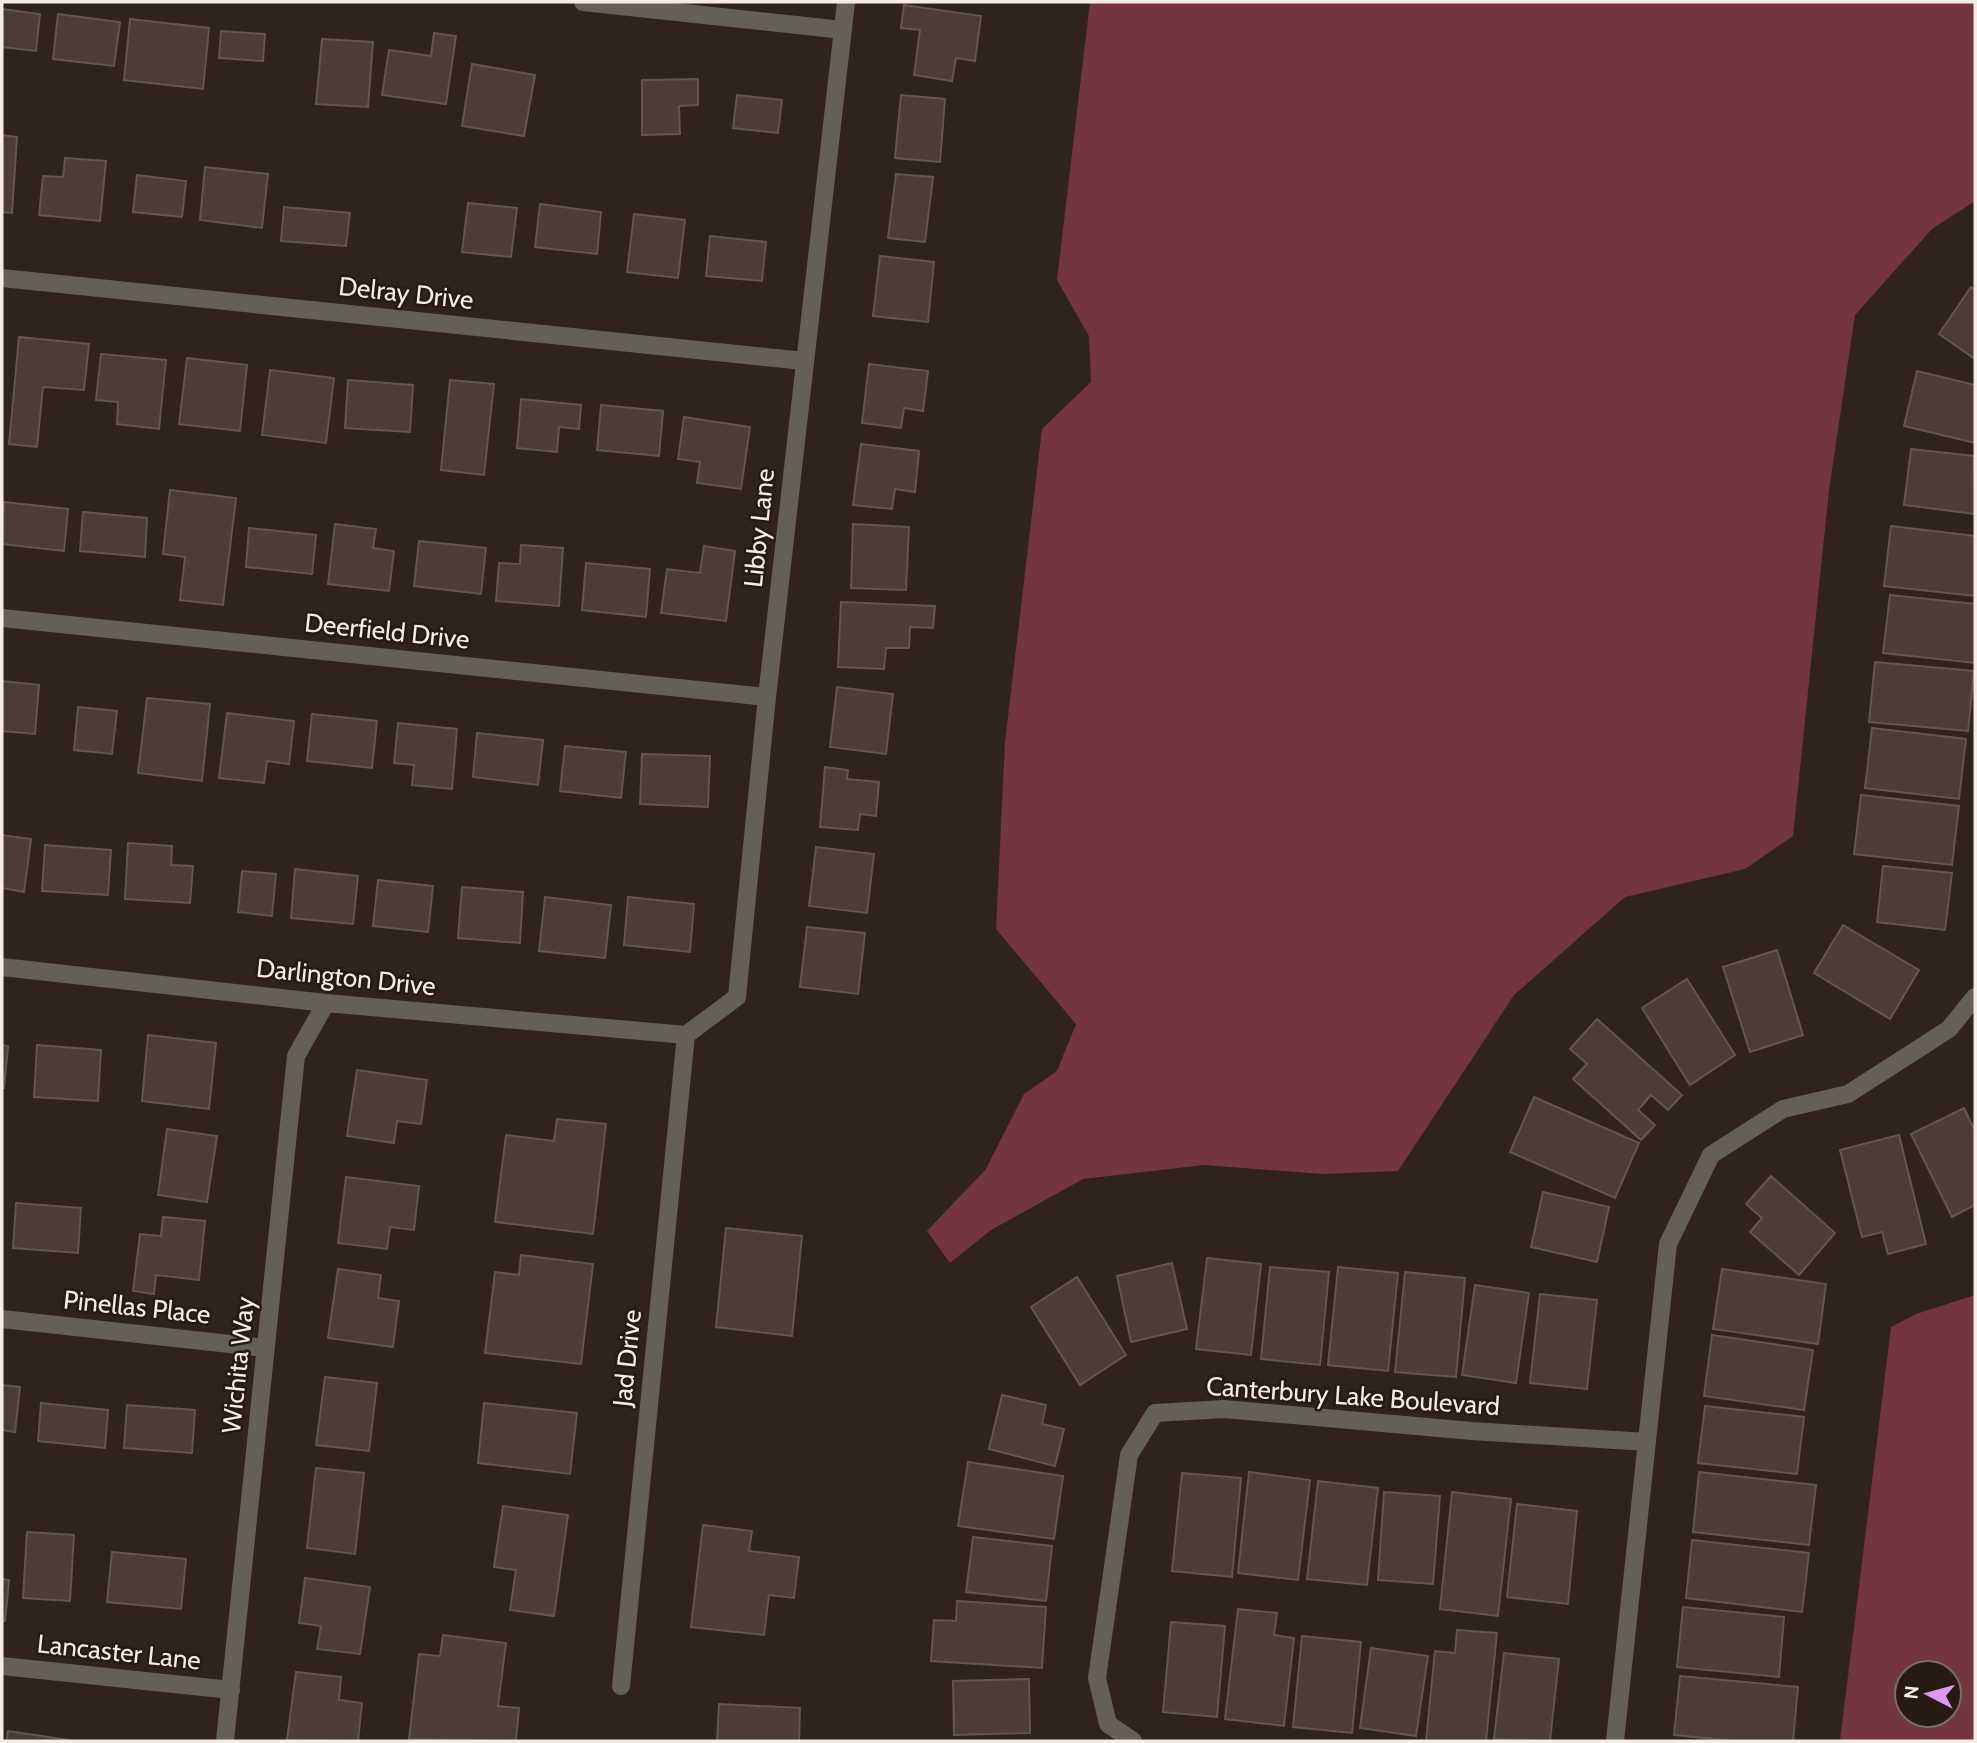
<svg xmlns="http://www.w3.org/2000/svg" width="1977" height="1743" viewBox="0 0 1977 1743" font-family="Cabin,sans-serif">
  <rect width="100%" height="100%" fill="#30231b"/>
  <path fill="#73363c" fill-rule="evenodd" d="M 1090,2 L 1975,2 L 1975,201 L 1932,229 L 1855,315 L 1829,490 L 1793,836 L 1745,869 L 1625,897 L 1514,995 L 1398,1171 L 1323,1174 L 1204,1165 L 1083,1179 L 991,1230 L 950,1263 L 927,1231 L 986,1169 L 1024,1094 L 1057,1071 L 1076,1024 L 996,929 L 1005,742 L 1042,429 L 1091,382 L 1089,336 L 1057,280 Z
    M 1975,1295 L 1975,1741 L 1840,1741 L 1891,1327 L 1916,1314 ZM 1907,1673 L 1949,1673 L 1949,1715 L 1907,1715 Z"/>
  <path fill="#4c3b37" stroke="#66544f" stroke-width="2" d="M 904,5 L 981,16 L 975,61 L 956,58 L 952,81 L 914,75 L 920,30 L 901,28 Z
    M 2,9 L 40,14 L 36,51 L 2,47 Z
    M 58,14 L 120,22 L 114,66 L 53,59 Z
    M 130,19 L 209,28 L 203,89 L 124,80 Z
    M 221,31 L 265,34 L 263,61 L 219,58 Z
    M 434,33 L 456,36 L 446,104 L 382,95 L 389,50 L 431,56 Z
    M 322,39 L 373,42 L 368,107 L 316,104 Z
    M 472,64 L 535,75 L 524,136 L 462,126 Z
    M 698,79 L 698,105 L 679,106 L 680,134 L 642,135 L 642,80 Z
    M 737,95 L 782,100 L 778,133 L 733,128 Z
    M 901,95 L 945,99 L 940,162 L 895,158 Z
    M 2,135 L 17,137 L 12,213 L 2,212 Z
    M 65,158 L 106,161 L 100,221 L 39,215 L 43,176 L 63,177 Z
    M 205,167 L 268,174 L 262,228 L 200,220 Z
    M 896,174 L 933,177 L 925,242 L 888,238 Z
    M 137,175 L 186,181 L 182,217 L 133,212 Z
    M 468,203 L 517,208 L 511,257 L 462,252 Z
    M 540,204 L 601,212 L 597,254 L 535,247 Z
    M 284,207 L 350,213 L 346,246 L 281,241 Z
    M 634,214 L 685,220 L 678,278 L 627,272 Z
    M 710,236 L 766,242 L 762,281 L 706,276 Z
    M 880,256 L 934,262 L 928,322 L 873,316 Z
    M 1971,287 L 1975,290 L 1975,359 L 1939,334 Z
    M 19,337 L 89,344 L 84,390 L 43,387 L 37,447 L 9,444 Z
    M 101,354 L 166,360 L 159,429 L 117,424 L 118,402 L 96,400 Z
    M 187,358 L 247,365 L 240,431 L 179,424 Z
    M 869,364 L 928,371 L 923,411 L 904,408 L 901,428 L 862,423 Z
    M 270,370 L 334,378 L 326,443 L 262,435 Z
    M 1917,371 L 1975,385 L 1975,443 L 1904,426 Z
    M 348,380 L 413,385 L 410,432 L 345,428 Z
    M 450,380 L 494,384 L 484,475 L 441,470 Z
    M 521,399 L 581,405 L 579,429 L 559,427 L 557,452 L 517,448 Z
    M 601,405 L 663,411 L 659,456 L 597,450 Z
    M 684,417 L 750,427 L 741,489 L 697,483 L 700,462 L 678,459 Z
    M 861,444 L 919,451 L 915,492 L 895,489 L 892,509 L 853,505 Z
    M 1911,449 L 1974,456 L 1975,514 L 1904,505 Z
    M 170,490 L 236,498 L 223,605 L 180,600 L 185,557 L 163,554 Z
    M 4,502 L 68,509 L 64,551 L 2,544 Z
    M 83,512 L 147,518 L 145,557 L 80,551 Z
    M 335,524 L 376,529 L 373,548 L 394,551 L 389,591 L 328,584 Z
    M 853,524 L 909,527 L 906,590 L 851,588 Z
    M 1891,526 L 1975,536 L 1975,596 L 1884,586 Z
    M 249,528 L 316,535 L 312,574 L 246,567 Z
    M 419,541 L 486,548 L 481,594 L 414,586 Z
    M 521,545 L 563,548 L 559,606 L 496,601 L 499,563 L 520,564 Z
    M 704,546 L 735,551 L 726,621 L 661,613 L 667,569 L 700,573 Z
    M 586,563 L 650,569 L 646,617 L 582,610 Z
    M 1890,595 L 1975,604 L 1975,663 L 1883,653 Z
    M 841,602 L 935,606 L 933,628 L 910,627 L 909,648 L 886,648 L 884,669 L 838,667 Z
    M 1875,662 L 1974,671 L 1968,731 L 1869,722 Z
    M 2,681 L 39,685 L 35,734 L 2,731 Z
    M 837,687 L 893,694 L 886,754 L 830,747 Z
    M 147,698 L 210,704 L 202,781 L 138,773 Z
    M 78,707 L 117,711 L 112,754 L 74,750 Z
    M 227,713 L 294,721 L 289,764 L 267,761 L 264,783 L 219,778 Z
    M 312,714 L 377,721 L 372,768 L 307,761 Z
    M 398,723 L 457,729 L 452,789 L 412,785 L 414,765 L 394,763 Z
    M 1872,728 L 1966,739 L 1959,799 L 1865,788 Z
    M 477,733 L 543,740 L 538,785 L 473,777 Z
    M 565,746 L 626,752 L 621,798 L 560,791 Z
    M 642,754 L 710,756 L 708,807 L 640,804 Z
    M 825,767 L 848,770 L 847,779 L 879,782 L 876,816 L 860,814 L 858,830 L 820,827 Z
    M 1861,795 L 1959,806 L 1952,865 L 1854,854 Z
    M 2,835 L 31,839 L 24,892 L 2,888 Z
    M 128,843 L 172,846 L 171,865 L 193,866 L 190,903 L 125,899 Z
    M 45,845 L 111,850 L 108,895 L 42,891 Z
    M 816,847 L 874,854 L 867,913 L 809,906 Z
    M 1883,866 L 1952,873 L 1945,930 L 1877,922 Z
    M 295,869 L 358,876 L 353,924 L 291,918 Z
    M 242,871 L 276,874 L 272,916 L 238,912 Z
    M 378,880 L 433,886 L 428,932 L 373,926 Z
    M 462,887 L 523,892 L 520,943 L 458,938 Z
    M 545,897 L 611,905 L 605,958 L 539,951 Z
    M 628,897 L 694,904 L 690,952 L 624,945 Z
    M 1843,925 L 1919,970 L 1890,1019 L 1814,973 Z
    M 807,927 L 865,933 L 858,994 L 800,987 Z
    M 1777,950 L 1803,1035 L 1750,1052 L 1723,967 Z
    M 1687,979 L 1735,1055 L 1690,1085 L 1642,1008 Z
    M 1597,1019 L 1682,1095 L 1668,1110 L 1651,1095 L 1638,1110 L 1655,1125 L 1641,1140 L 1573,1079 L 1587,1064 L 1570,1049 Z
    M 148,1035 L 216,1043 L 209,1109 L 142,1101 Z
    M 2,1045 L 8,1046 L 4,1088 L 2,1088 Z
    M 37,1045 L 101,1050 L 98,1101 L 34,1097 Z
    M 357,1070 L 427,1080 L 421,1124 L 397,1121 L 394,1143 L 347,1136 Z
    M 1534,1097 L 1639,1143 L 1615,1198 L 1510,1152 Z
    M 1964,1108 L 1975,1131 L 1975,1205 L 1952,1217 L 1911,1134 Z
    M 557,1119 L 606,1124 L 593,1234 L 495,1222 L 506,1135 L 554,1141 Z
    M 167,1129 L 217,1136 L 207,1202 L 158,1195 Z
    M 1899,1135 L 1926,1244 L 1888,1254 L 1882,1232 L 1862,1237 L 1840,1150 Z
    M 1771,1176 L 1835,1233 L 1799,1275 L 1750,1232 L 1762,1218 L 1746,1204 Z
    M 346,1177 L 419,1186 L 414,1230 L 390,1227 L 387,1249 L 338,1243 Z
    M 1543,1192 L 1609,1207 L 1597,1262 L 1531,1247 Z
    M 16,1203 L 81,1208 L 78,1253 L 13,1248 Z
    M 163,1217 L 205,1221 L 199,1280 L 156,1275 L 154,1294 L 133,1291 L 140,1234 L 161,1236 Z
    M 726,1228 L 802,1236 L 792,1336 L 716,1327 Z
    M 521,1255 L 593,1264 L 581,1364 L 485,1353 L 495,1272 L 519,1275 Z
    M 1207,1258 L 1261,1264 L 1251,1355 L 1196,1349 Z
    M 1172,1263 L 1187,1329 L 1131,1342 L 1117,1276 Z
    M 1270,1267 L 1329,1272 L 1320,1365 L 1261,1359 Z
    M 1338,1267 L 1398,1273 L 1388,1371 L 1328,1365 Z
    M 338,1269 L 381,1275 L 378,1298 L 399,1301 L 393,1347 L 328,1338 Z
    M 1722,1269 L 1826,1284 L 1818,1344 L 1713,1329 Z
    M 1405,1272 L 1465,1278 L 1456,1377 L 1395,1372 Z
    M 1077,1277 L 1126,1355 L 1080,1385 L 1031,1307 Z
    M 1475,1285 L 1529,1293 L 1516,1383 L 1462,1375 Z
    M 1540,1294 L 1597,1300 L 1587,1389 L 1530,1383 Z
    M 1712,1335 L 1813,1350 L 1804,1410 L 1704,1396 Z
    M 325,1377 L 377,1383 L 369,1451 L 316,1445 Z
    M 2,1385 L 20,1387 L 15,1432 L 2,1430 Z
    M 1002,1395 L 1046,1405 L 1042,1424 L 1064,1429 L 1055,1466 L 989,1449 Z
    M 41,1403 L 108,1410 L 105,1448 L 38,1441 Z
    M 484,1403 L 577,1413 L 570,1474 L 478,1463 Z
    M 127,1405 L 195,1410 L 192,1453 L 124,1448 Z
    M 1705,1406 L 1804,1417 L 1797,1474 L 1698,1463 Z
    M 968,1462 L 1063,1476 L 1054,1539 L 958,1526 Z
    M 316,1468 L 364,1473 L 355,1554 L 307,1548 Z
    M 1249,1472 L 1310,1480 L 1298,1580 L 1238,1573 Z
    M 1699,1472 L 1816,1485 L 1809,1545 L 1693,1532 Z
    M 1182,1473 L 1241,1478 L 1232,1577 L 1172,1571 Z
    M 1318,1481 L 1378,1488 L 1367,1585 L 1307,1579 Z
    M 1384,1492 L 1440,1496 L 1433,1584 L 1378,1580 Z
    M 1452,1492 L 1511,1499 L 1498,1616 L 1440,1609 Z
    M 1517,1504 L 1577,1511 L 1568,1604 L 1507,1597 Z
    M 503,1506 L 568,1515 L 554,1616 L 510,1610 L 516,1570 L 494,1567 Z
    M 703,1525 L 752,1531 L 749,1551 L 799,1557 L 794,1598 L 769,1595 L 764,1635 L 691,1627 Z
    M 27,1532 L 74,1535 L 70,1601 L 23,1598 Z
    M 973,1537 L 1052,1546 L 1046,1601 L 966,1592 Z
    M 1692,1540 L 1809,1553 L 1802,1612 L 1686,1598 Z
    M 112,1552 L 186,1559 L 181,1609 L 107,1602 Z
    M 305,1578 L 370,1587 L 360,1654 L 317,1649 L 321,1626 L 299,1623 Z
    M 2,1579 L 9,1580 L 5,1621 L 2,1621 Z
    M 957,1601 L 1046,1607 L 1042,1668 L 931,1661 L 934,1620 L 956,1621 Z
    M 1683,1607 L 1784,1617 L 1779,1677 L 1677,1667 Z
    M 1238,1609 L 1277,1613 L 1274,1635 L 1294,1638 L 1284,1726 L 1225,1719 Z
    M 1171,1622 L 1225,1626 L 1217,1717 L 1163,1712 Z
    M 1457,1630 L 1497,1633 L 1486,1741 L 1426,1741 L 1435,1651 L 1455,1653 Z
    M 443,1635 L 506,1643 L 498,1706 L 519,1708 L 516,1741 L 409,1739 L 419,1654 L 440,1656 Z
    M 1302,1636 L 1361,1642 L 1352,1733 L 1293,1727 Z
    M 1371,1648 L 1428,1656 L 1416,1736 L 1360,1728 Z
    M 1504,1653 L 1559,1659 L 1550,1741 L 1494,1739 Z
    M 296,1672 L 341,1677 L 339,1700 L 362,1703 L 358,1741 L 287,1740 Z
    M 1680,1676 L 1798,1687 L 1793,1741 L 1736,1741 L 1674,1735 Z
    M 1029,1679 L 1030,1733 L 954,1735 L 953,1681 Z
    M 719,1704 L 800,1708 L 799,1741 L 717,1741 Z
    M 8,1731 L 75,1741 L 7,1741 Z"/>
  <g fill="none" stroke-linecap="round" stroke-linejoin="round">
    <path stroke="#645f59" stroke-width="18" d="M 583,2 L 843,30
      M 2,278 L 804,361
      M 2,618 L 767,697
      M 2,967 L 326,1003 L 686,1035
      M 686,1035 L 737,997 L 767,697 L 846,2
      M 2,1319 L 266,1348
      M 2,1666 L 231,1690
      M 621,1686 L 686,1035
      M 225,1741 L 296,1056 L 326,1003
      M 1133,1741 L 1108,1724 L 1097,1678 L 1129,1455 L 1155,1413 L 1224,1409 L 1472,1431 L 1647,1442
      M 1615,1741 L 1668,1244 L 1711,1155 L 1783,1109 L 1848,1094 L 1949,1029 L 1975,997"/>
  </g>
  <g text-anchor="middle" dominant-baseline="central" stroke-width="5" stroke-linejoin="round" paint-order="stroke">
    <g font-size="26" fill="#f5ece6" stroke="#261a12">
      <text transform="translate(406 293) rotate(6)">Delray Drive</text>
      <text transform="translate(759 528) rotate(-84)">Libby Lane</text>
      <text transform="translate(387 631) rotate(6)">Deerfield Drive</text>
      <text transform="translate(346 977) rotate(6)">Darlington Drive</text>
      <text transform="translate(137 1307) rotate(6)">Pinellas Place</text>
      <text transform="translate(627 1358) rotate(-84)">Jad Drive</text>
      <text transform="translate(238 1365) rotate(-84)">Wichita Way</text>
      <text transform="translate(1353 1396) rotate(4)">Canterbury Lake Boulevard</text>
      <text transform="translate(119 1652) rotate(6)">Lancaster Lane</text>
    </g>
  </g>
  <rect width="1977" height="1743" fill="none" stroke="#f5ece6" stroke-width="7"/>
  <g transform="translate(1928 1694) rotate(276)"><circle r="33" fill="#261a12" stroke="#796e67" stroke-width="2"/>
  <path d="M0-5L12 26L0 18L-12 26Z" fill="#dc99f4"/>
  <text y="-10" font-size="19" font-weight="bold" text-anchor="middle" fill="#f5ece6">N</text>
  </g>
</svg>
